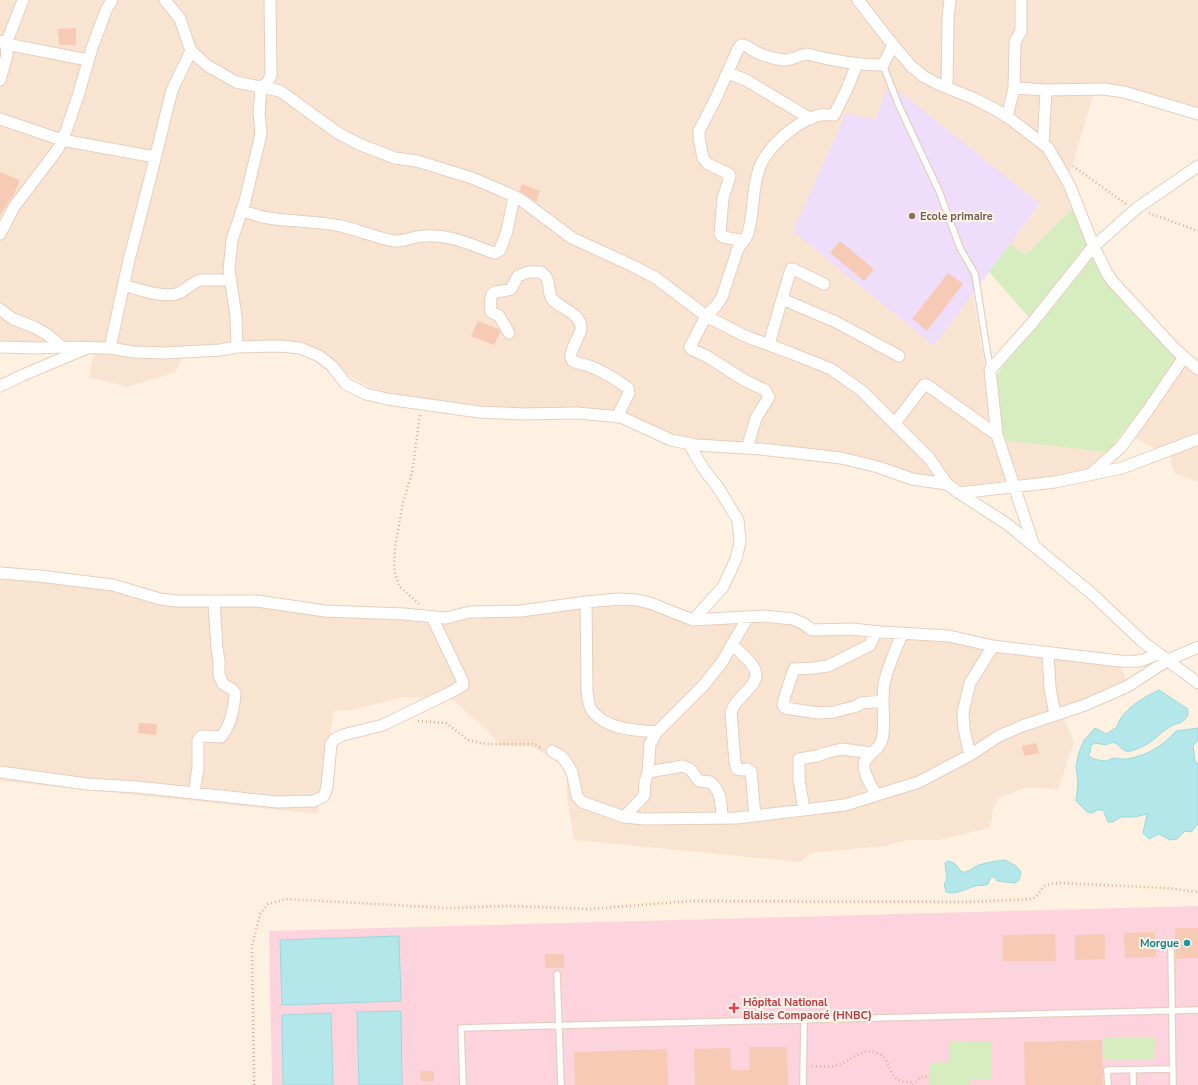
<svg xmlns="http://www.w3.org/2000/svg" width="1198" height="1085" viewBox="0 0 1198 1085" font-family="'Nunito Sans',sans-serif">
  <rect width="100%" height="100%" fill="#fff1e2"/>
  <path fill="#f9e4d2" d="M 0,0 L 1198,0 L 1198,111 L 1095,89 L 1067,183 L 1076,205 L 1026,255 L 1010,244 L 1040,205 L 889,84 L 875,120 L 934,345 L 973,293 L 988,388 L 1108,452 L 1104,472 L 1014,487 L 947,488 L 878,467 L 694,446 L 620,417 L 530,415 L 398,397 L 363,384 L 300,346 L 185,348 L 176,372 L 127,387 L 89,377 L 95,346 L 0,345 Z
    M 1181,358 L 1198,373 L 1198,482 L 1174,473 L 1169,455 L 1123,433 Z
    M 0,578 L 113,588 L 162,604 L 258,603 L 331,617 L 370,616 L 409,618 L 597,603 L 650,603 L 693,620 L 778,618 L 812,630 L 880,639 L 961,643 L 1030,656 L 1120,661 L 1128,686 L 1061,713 L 1074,742 L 1058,790 L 1040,788 L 1024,788 L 999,798 L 993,808 L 992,820 L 989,828 L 939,840 L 906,840 L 885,846 L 811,853 L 800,862 L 574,840 L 567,798 L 567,777 L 561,764 L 533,747 L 500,746 L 488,731 L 454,701 L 444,698 L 404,697 L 352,710 L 334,711 L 318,814 L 0,781 Z"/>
  <path fill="#eedefb" d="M 889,83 L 1040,204 L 934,346 L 793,231 L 846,113 L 875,120 Z"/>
  <path fill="#fdd4dd" d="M 1198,906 L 1198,1085 L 272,1085 L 269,931 Z"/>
  <path fill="#d6eebf" d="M 1076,205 L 1106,278 L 1181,358 L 1108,452 L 999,440 L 988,388 L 1033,322 L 989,272 L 1010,244 L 1026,255 Z
    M 1103,1037 L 1155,1037 L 1154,1060 L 1104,1060 Z
    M 991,1041 L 992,1079 L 970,1079 L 970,1085 L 929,1085 L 929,1063 L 949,1062 L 949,1042 Z"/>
  <path fill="#b4e7ea" stroke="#99d9dd" d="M 1159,690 L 1188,709 L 1188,715 C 1187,717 1184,721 1182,722 C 1178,724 1173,724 1168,728 C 1162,731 1159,736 1153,740 C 1147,745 1138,749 1131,751 C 1119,754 1118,736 1107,745 L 1095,743 L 1091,745 L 1090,752 L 1088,756 C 1093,759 1100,761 1106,761 C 1109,760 1112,758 1115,758 C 1118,758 1121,760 1125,759 C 1145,757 1163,746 1176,731 L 1198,728 L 1198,740 L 1193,746 L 1195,761 L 1198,764 L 1198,824 L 1191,832 L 1185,831 L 1177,839 L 1170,840 L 1159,834 L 1149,839 L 1143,833 L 1147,814 L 1134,817 L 1121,817 L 1113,822 L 1108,822 L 1103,810 L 1097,810 L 1092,813 L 1087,812 L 1076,801 L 1078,783 L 1076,766 L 1079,752 L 1084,740 L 1095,728 L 1106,734 L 1117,727 C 1121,710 1144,697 1159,690 Z
    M 1005,860 L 1016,866 L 1021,872 L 1019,880 L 1015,883 L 997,881 L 995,877 L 991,877 L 988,884 C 983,886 981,885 975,886 C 965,889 957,895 946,892 L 944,884 L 947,880 L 945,863 L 948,861 L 954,863 L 962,872 C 968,873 973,867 979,865 C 988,862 996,861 1005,860 Z
    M 399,936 L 401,1001 L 282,1005 L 280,940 Z
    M 401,1011 L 402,1085 L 359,1085 L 357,1012 Z
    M 331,1013 L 333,1085 L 283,1085 L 282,1015 Z"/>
  <path fill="#f7cab6" d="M 76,28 L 76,45 L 59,45 L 58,29 Z
    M 0,172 L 20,180 L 13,196 L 0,215 Z
    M 522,184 L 540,191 L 536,202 L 519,191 Z
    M 840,241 L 874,269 L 864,281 L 830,253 Z
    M 948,273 L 963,284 L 927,331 L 912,319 Z
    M 478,321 L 499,329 L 500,332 L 494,345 L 471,336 Z
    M 139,723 L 157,724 L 156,735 L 138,733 Z
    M 1036,743 L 1039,753 L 1024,756 L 1022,746 Z
    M 1175,928 L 1198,928 L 1198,958 L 1176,959 Z
    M 1155,932 L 1156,957 L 1125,958 L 1124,933 Z
    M 1055,934 L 1056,961 L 1003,961 L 1002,935 Z
    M 1105,934 L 1105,959 L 1075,960 L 1075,935 Z
    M 545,954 L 564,954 L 564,968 L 545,968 Z
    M 1102,1040 L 1103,1085 L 1025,1085 L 1024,1042 Z
    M 749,1047 L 787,1047 L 788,1085 L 695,1085 L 694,1049 L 730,1048 L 731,1070 L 750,1070 Z
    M 667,1049 L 668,1085 L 575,1085 L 574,1052 Z
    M 420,1071 L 434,1071 L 434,1081 L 421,1081 Z"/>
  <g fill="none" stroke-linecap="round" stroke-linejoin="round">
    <g stroke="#e6cebe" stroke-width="8">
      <path id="lane" d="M 883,65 L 899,106 L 939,191 L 960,248 L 975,274 L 990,369
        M 1171,943 L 1173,1085
        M 557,974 L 561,1085
        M 1133,1070 L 1133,1085
        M 463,1085 L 461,1028 L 1198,1010
        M 803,1085 L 804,1019
        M 1108,1085 L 1107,1070 L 1173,1069"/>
    </g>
    <g stroke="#e6cebe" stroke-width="13">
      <path id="street" d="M 165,0 L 180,19 L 191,51 L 208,66 L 236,82 L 280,91 L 338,133 L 361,145 L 395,158 L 417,161 L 472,178 L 498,189 L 520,199 L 572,238 L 633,266 L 656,278 L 706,316 L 745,336 L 791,353 L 831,369 L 862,391 L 929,458 L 947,484
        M 858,0 L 893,45 L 911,66 L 923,76 L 938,84 L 975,99 L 998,111 L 1012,120 L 1048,148 L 1069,184 L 1094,247 L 1108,275 L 1114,283 L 1175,349 L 1198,369
        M 0,41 L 6,44 L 23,0
        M 728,73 L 746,80 L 811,119
        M 0,80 L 7,55 L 6,44 L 88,60
        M 947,87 L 948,17 L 950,0
        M 1014,88 L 1046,90 L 1104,89 L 1124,92 L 1198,114
        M 1007,117 L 1014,88 L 1015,42 L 1021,31 L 1021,0
        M 0,119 L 62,140 L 155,157
        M 1043,144 L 1046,90
        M 242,211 C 251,213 260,217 268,218 C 293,222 317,221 341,226 C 359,230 377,238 394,241 C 404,242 414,236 424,236 C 450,234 471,245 495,253 L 500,250 L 507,231 L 514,197
        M 0,234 L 14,207 L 58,149 L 66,131 L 78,96 L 92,48 L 106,10 L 112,0
        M 744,241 L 723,237 L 720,234 L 723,198 L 730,176 L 729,174 L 708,164 L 703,158 L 699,138 L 699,131 L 716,98 L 738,49 L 741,45 C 748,45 751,50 758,53 C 765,56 775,59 783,60 C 791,61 799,55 807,54 C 833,61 857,65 883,65 L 893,45
        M 123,285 C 138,289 165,299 179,293 C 187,289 193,282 201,280 L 231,280
        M 782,299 L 791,269 L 793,269 L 824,284
        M 0,309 L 13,319 L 34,327 L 48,335 L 62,347
        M 509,333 L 499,316 L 491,312 C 489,285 494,295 511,289 L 518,276 L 528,272 L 541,272 C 543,274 546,276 547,279 C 550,285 548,293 552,299 C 559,308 582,313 581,329 C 580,336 567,354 572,360 C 575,363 581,364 586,365 C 602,370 615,379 628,388 L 629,393 L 617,417
        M 769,344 L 782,299 L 836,322 L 899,356
        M 0,347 L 36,348 L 62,347 L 110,348 L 133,352 L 165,353 L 220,350 L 237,347 L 279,346 L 300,348 L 319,356 L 332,366 L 346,384 L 366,394 L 387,399 L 479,412 L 524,414 L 577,413 L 621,417 L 671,440 L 696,445 L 761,449 L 841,458 L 878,467 L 912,479 L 947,484 L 959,493 L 1007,524 L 1034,546 L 1091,593 L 1143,642 L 1198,683
        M 237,347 L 236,316 L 229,270 L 232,240 L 245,201 L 261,134 L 259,113 L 261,87 L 268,82 L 271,75 L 270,0
        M 110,348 L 129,260 L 151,175 L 172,90 L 191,51
        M 0,386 L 23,375 L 85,349
        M 895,423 L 924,385 L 927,385 L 997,435
        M 688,443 L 705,471 L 717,486 L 738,520 L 740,542 L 736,559 L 723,587 L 693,620
        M 747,448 L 756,418 L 769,397 L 765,390 L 744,380 L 708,357 L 691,349 L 690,347 L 706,316 L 716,306 L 722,297 L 737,251 C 740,244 746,240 748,233 C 754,215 752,190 758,172 C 764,149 795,123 816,116 C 822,114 828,115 834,115 L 847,89 L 857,64
        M 1092,473 L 1121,447 L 1148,410 L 1184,357
        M 959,493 L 1055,482 L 1122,468 L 1198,439
        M 1034,546 L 997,435 L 990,370 L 1033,322 L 1092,248 L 1137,208 L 1198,166
        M 0,573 L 39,576 L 113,585 L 160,599 L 177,601 L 257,601 L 325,611 L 404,614 L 446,618 L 470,612 L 521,611 L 586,602 L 619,599 L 637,600 L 650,603 L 693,620 L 764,616 L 793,619 L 804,624 L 812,630 L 851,629 L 881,632 L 949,636 L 993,646 L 1120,661 C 1138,662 1142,662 1158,653
        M 586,602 L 587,691 C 588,698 588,706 593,712 C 608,730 635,730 657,732
        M 876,632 L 870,645 L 828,666 L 813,668 L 794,669 L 785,696 L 783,705 L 785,708 L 818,713 L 834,712 L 857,706 L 861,703 L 883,701
        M 732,644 L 751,663 L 755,670 L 756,677 L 753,684 L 735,704 L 731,712 L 735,762 L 737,769 L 743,770 L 747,769 L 751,771 L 755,816
        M 1048,653 L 1050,688 L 1055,715
        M 552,751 L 562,757 L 566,762 L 572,772 L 577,796 L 582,802 L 624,817 L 644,819 L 737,818 L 845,805 L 919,782 L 970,755 L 999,736 L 1022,726 L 1085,705 L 1128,686 L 1168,660 L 1198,647
        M 970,755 L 964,729 L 963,712 L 970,683 L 993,646
        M 0,772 L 87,784 L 137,787 L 277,802 L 314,801 L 324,796 L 327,787 L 331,744 L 335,739 L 343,735 L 383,725 L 451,692 L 463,685 L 463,682 L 432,617
        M 648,772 L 683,766 L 690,769 L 699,781 L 710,782 C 722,791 721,805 722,818
        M 194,793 L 198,768 L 198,740 L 200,737 L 202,736 L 221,737 C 231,725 234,709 235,693 L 232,689 L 223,684 L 219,675 L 219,661 L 217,648 L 214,601
        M 876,795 C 872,786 863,774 864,764 C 866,754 879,751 882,740 C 886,723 881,702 884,685 C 886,669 897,649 902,633
        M 804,810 L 799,779 L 799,759 L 817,756 L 825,753 L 842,749 L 872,753
        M 624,817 L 644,796 L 645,782 L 648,772 L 650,744 L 657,732 L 703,686 L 722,662 L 748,617"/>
    </g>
    <path stroke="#dcad99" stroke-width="2.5" stroke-dasharray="1 3" stroke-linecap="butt" d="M 1073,166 L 1126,204
      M 1149,213 L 1198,231
      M 419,604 L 399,586 L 394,570 L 395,548 L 403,502 L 412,473 L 420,415
      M 418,721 L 446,723 L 468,740 L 486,744 L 532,744 L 542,748
      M 812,1066 C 819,1066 830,1068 837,1065 C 851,1061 862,1047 877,1053 C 895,1059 884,1085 914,1082
      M 254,1085 L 252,946 L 260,914 L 268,904 L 286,899 L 448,908 L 509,906 L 590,909 L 691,901 L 969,902 L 1032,899 C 1039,896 1039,891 1044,887 C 1048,883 1055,884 1060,883 L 1166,888 L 1198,892
      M 913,1085 L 919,1078 L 928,1076"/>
    <use href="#lane" stroke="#fff" stroke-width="5.5"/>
    <use href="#street" stroke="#fff" stroke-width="11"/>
  </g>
  <circle fill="#8d6e63" stroke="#fff5ea" stroke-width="1.5" cx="912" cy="216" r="4"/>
  <circle fill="#0f9aa8" stroke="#fff5ea" stroke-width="1.5" cx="1187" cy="943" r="4"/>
  <path fill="#e0444e" stroke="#fff5ea" stroke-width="1.5" d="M732 1002h4v4h4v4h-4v4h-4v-4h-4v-4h4z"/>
  <g text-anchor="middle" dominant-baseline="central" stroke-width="4" stroke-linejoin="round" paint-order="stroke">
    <g font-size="11" font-weight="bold" fill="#785e54" stroke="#fff5ea" text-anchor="start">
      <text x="920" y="216">Ecole primaire</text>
    </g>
    <g font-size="11" font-weight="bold" fill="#0d838f" stroke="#fff5ea" text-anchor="end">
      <text x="1179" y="943">Morgue</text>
    </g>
    <g font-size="11" font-weight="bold" fill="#be3a42" stroke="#fff5ea" text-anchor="start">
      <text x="743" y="1002">Hôpital National<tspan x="743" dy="13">Blaise Compaoré (HNBC)</tspan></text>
    </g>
  </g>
</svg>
